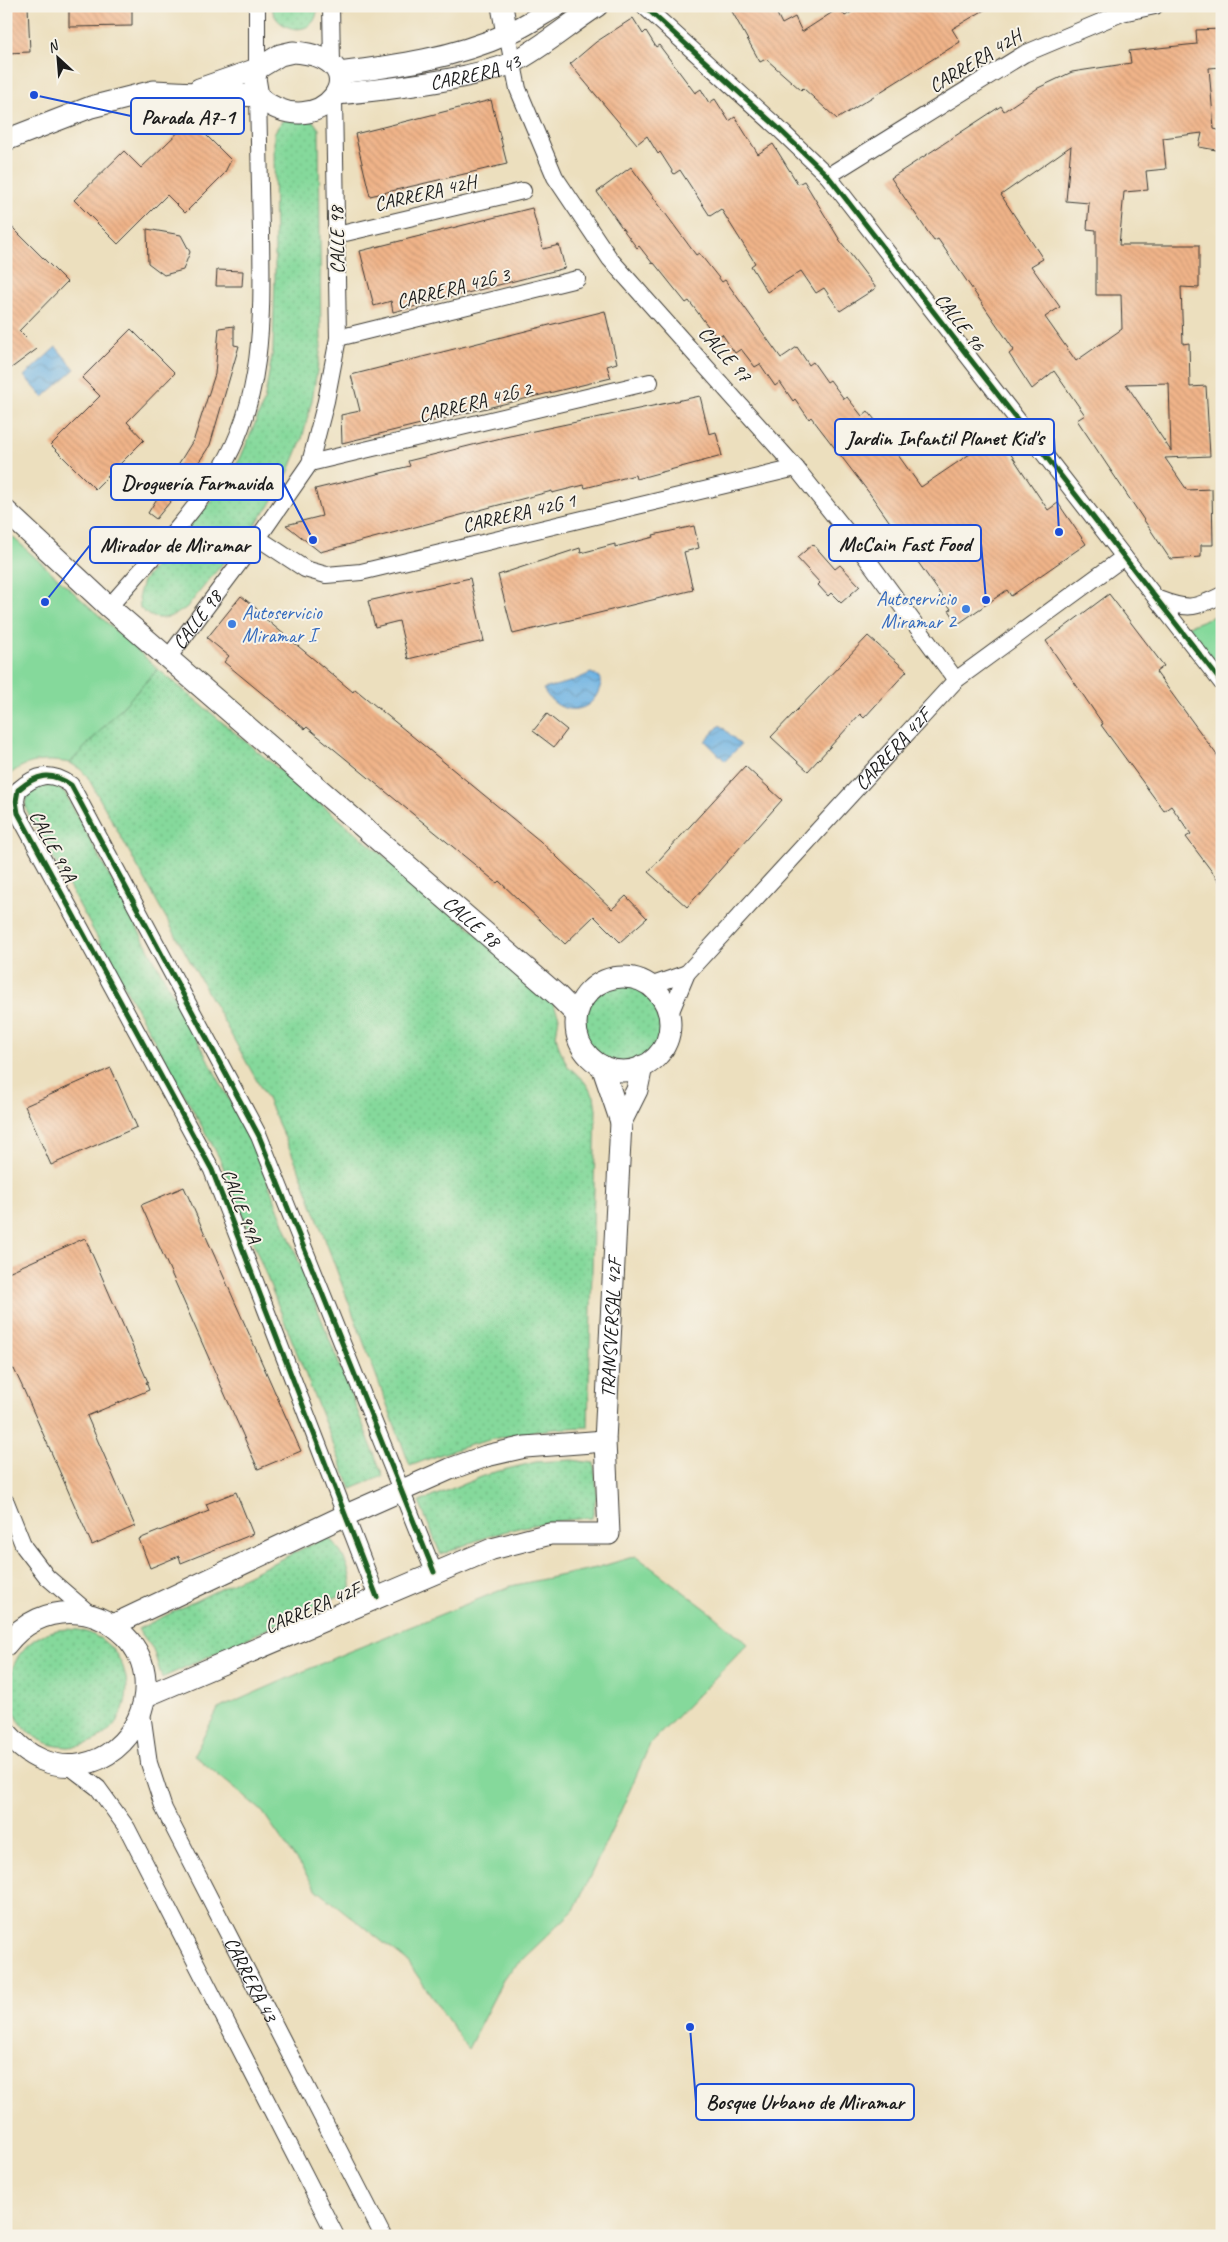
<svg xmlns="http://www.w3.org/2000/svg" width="1228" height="2242" viewBox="0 0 1228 2242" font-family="Caveat,sans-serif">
  <defs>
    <pattern id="grass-dots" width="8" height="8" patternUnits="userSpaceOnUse" patternTransform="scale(1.25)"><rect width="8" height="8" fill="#85d99b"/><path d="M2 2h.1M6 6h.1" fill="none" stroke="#72ba85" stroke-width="1.8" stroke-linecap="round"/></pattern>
    <pattern id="water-waves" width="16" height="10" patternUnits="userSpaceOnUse" patternTransform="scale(1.25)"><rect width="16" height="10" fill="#6bb1e2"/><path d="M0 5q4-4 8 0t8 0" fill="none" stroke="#578fb6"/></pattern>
    <pattern id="building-back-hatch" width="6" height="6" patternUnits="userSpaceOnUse" patternTransform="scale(1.25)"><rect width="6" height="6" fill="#f0b489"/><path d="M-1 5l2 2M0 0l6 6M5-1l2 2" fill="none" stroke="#cd9a76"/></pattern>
  </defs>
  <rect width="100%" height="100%" fill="#f7f3e8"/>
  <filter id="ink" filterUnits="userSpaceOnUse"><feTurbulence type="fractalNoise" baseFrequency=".02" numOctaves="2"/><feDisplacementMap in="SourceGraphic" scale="10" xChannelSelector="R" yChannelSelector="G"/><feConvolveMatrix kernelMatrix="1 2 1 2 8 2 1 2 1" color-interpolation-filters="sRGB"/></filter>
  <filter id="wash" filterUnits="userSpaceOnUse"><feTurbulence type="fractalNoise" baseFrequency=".0096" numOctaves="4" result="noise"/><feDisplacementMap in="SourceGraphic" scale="20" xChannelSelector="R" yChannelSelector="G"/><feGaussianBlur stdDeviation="1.12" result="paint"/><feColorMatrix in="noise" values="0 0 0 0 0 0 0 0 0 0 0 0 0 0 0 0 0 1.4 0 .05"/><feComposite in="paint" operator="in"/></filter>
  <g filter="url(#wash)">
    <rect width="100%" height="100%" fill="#ecdfbe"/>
    <path fill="url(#grass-dots)" stroke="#507a5c" d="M 272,6 L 318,6 C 317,13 316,20 311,24 C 297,36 272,24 272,6 Z
      M 292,116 L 311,118 L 319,129 L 321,347 L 312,400 L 302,439 L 289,471 L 269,507 L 187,607 C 171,619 155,624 140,608 L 139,594 L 143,581 L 165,553 L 211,501 L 240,459 L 264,402 L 273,350 L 275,271 L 274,133 L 282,121 Z
      M 158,669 L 549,993 L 559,1017 L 556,1036 L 559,1047 L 567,1065 L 584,1081 L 594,1096 L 596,1109 L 588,1427 C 522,1429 471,1442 410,1466 L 298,1167 L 267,1099 L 87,776 L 80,769 L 70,763 Z
      M 51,783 L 65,793 L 252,1142 L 383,1476 L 351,1489 L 220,1159 L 26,809 C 23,791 35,784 51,783 Z
      M582 1024a41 41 0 1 1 82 0a41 41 0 1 1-82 0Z
      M 572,1460 L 594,1463 L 597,1493 L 592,1518 C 535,1521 493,1532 441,1555 L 419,1502 L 491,1473 L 536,1462 Z
      M 328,1538 C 341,1546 353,1575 351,1590 L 162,1678 L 153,1649 L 138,1629 L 320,1540 Z
      M9 1688a59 59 0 1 1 118 0a59 59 0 1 1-118 0Z"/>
    <path fill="#85d99b" stroke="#507a5c" d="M 6,531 L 158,669 L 70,763 C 48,759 22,759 6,779 Z
      M 1222,613 L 1222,669 L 1186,627 Z
      M 636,1556 L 710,1612 L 748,1644 L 650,1744 L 619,1815 L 574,1910 L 505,1976 L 468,2049 L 408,1962 L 317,1890 L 262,1811 L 194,1755 L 218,1709 L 343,1654 L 511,1586 L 596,1568 Z"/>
    <path fill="url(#water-waves)" stroke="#44667f" d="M 56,347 L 75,369 L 43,397 L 24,376 Z
      M 591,673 L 600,677 L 601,684 C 593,717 558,717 543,689 L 570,682 Z
      M 720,725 L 741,745 L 725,761 L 705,741 Z"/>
    <g id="blocks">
      <path fill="url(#building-back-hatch)" fill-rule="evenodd" d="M 6,6 L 28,6 L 30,52 L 6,53 Z
        M 69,6 L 132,6 L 132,26 L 69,27 Z
        M 729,6 L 773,6 L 782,24 L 795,17 L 802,32 L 839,8 L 845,16 L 862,6 L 991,6 L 952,29 L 960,42 L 837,119 L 803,88 L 801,90 L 766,59 L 760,62 Z
        M 633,18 L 643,34 L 646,31 L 656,47 L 659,45 L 695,93 L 701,89 L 709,103 L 715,99 L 729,121 L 735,117 L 758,154 L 773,144 L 798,184 L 804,181 L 841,242 L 876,288 L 840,311 L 824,288 L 816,293 L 801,271 L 767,292 L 751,266 L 755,263 L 721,209 L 710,216 L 680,170 L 674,174 L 660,152 L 658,154 L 647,136 L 637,144 L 570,64 L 596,42 Z
        M 1222,29 L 1222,67 L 1209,68 L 1214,129 L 1222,131 L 1222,151 L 1199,147 L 1202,133 L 1163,138 L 1166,169 L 1146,171 L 1148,190 L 1124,192 L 1119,245 L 1199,245 L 1199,288 L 1181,287 L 1183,344 L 1189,343 L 1190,387 L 1206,386 L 1210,456 L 1165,458 L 1187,490 L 1212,489 L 1213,545 L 1201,545 L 1201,557 L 1170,559 L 1077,420 L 1085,415 L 1054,371 L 1032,389 L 1009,354 L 1014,350 L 938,239 L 934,241 L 891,178 L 1001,106 L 1004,111 L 1038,88 L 1072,72 L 1131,63 L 1129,51 L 1197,44 L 1196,30 ZM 1071,146 L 1066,201 L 1089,203 L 1087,229 L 1096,230 L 1096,295 L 1121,295 L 1122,329 L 1076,361 L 1045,317 L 1060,307 L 1031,266 L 1043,259 L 1001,195 ZM 1169,383 L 1171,451 L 1126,384 Z
        M 491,100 L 507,164 L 370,196 L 355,134 Z
        M 191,120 L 231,160 L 224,174 L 185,213 L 167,195 L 118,244 L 74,200 L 124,151 L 141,168 Z
        M 631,167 L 696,255 L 699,253 L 722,282 L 725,280 L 781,358 L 797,347 L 809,365 L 813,362 L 827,382 L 830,380 L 844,399 L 847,397 L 862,416 L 868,411 L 895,446 L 893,448 L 921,487 L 998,435 L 1048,510 L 1058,503 L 1086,544 L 1011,596 L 1007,590 L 958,624 L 949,610 L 951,609 L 870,494 L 811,417 L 809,419 L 795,399 L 793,401 L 780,382 L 775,386 L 760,364 L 755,367 L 741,349 L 735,353 L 722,334 L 717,338 L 689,301 L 686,303 L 654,263 L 653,264 L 639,246 L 637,248 L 625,232 L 597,192 Z
        M 532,208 L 543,249 L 559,245 L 565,268 L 393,312 L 391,301 L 374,306 L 360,251 Z
        M 6,221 L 67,282 L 19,331 L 37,349 L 6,372 Z
        M 147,229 L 181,235 L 190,252 L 183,270 L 164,275 L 148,263 Z
        M 217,270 L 243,271 L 242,286 L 216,286 Z
        M 605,311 L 617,363 L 607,366 L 611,378 L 342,443 L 341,415 L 360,411 L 351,375 Z
        M 234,326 L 234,345 L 239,346 L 210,445 L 184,485 L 156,519 L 148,513 L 194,439 L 215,374 L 219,328 Z
        M 131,329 L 175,373 L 127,422 L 144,440 L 95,489 L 51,445 L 100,396 L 82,378 Z
        M 700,396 L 709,434 L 716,432 L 722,456 L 636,479 L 635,475 L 585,488 L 584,485 L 552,493 L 552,491 L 320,552 L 286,525 L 322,516 L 315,489 L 410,466 L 408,461 L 505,437 Z
        M 694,526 L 699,548 L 684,552 L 693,590 L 513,634 L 498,575 L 580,548 L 581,553 L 615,544 L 615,547 L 654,537 L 653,535 Z
        M 813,544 L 835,569 L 840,565 L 860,586 L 841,603 L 831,593 L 828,596 L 818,585 L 820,583 L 797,558 Z
        M 470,578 L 484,641 L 408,659 L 399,621 L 375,627 L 368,601 Z
        M 1109,594 L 1164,666 L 1156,672 L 1222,762 L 1222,885 L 1186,837 L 1191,834 L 1171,806 L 1164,811 L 1101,725 L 1103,724 L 1046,641 Z
        M 241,596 L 257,609 L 256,611 L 353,692 L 355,689 L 540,841 L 612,909 L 626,896 L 647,918 L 620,942 L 594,916 L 565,944 L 499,881 L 497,883 L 307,727 L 305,729 L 224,662 L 229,656 L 207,638 Z
        M 868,636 L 907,671 L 864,718 L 860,714 L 808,771 L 771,737 Z
        M 547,714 L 567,730 L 554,747 L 533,731 Z
        M 745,766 L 782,800 L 687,907 L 648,872 Z
        M 111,1068 L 137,1127 L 51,1165 L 25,1106 Z
        M 184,1187 L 301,1451 L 258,1469 L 141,1205 Z
        M 85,1238 L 148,1382 L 146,1382 L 149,1390 L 87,1416 L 135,1526 L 92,1545 L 22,1386 L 14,1369 L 10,1370 L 6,1361 L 6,1273 Z
        M 236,1492 L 253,1534 L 181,1563 L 179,1556 L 150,1568 L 139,1539 L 209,1511 L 206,1504 Z"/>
    </g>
  </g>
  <g filter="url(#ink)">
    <use href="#blocks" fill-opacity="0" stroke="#3b3934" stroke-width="1"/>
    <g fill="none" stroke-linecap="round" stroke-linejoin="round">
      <g stroke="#3b3934" stroke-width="18">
        <g id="minor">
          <path d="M 331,6 L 332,64"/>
          <path d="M 644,6 L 776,126 L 828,176 L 1222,683"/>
          <path d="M 507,34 L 518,89 L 555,177 L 610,259 L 796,468 L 851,537 L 956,680"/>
          <path d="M 257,69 L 257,6"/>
          <path d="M 828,176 L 1024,54 L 1122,13 L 1155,6"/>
          <path d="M 337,235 L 523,191"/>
          <path d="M 338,338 L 577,279"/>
          <path d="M 310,463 L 650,382"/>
          <path d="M 258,538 L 305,569 L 326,575 L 361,572 L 796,468"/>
          <path d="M 1158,599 C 1187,610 1194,609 1222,595"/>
          <path d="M 109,607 C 146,564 192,516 221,469 C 265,397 262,313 261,233 C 260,187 259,141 258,96"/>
          <path id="s1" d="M 168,658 L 258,538 L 310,463 L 326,401 L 338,338 L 334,98"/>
          <path d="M 650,986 L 687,973"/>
          <path id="s2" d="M 669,1016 L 687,973 L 956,680 L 1124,557"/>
          <path d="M 6,1502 L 24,1547 L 47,1577 L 90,1614"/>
          <path d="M 377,1597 L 212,1170 L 18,813 L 16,801 L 18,790 C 37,774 50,771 71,785 L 259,1136 L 434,1572"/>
          <path id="s3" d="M 142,1713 L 149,1763 L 164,1809 L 383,2236"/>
          <path d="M 68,1765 L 98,1788 L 127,1828 L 336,2236"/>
        </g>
      </g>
      <g stroke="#3b3934" stroke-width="23">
        <g id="tertiary">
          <path d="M 502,6 L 507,34"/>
          <path d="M 293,52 C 387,58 319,150 258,96 L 255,78 L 257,69 L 280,55 Z"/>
          <path d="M 339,73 C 396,66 454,58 507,34 C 524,27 541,15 557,6"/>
          <path d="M 199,89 L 257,69"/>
          <path id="s4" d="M 337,94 C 381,90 423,85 466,76 C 482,72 500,69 514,62 C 543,47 569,24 597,6"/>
          <path d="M 6,140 L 91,107 L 154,91 L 258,96"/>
          <path id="s5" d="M 6,511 L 109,607 L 557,995 L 577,1015"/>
          <circle cx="623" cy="1024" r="47"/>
          <path d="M 602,1066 L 621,1122"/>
          <path d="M 113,1625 L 344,1516 L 450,1469 L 486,1456 L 525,1447 L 605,1441"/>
          <path d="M 6,1645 C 24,1622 49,1610 79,1613 C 98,1615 111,1623 125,1636 C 137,1648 144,1664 145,1680 C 149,1735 95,1782 42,1760 C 27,1754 17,1744 6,1732"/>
          <path id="s6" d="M 146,1696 L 492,1549 L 550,1534 L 609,1534 L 605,1441 L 621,1122 L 637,1090 L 642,1066"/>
        </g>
      </g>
      <use href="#minor" stroke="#fff" stroke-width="16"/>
      <use href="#tertiary" stroke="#fff" stroke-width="21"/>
      <g stroke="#f7f3e8" stroke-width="8">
        <path id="cycleway" d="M 644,6 L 776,126 L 828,176 L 1222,683
          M 377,1597 L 212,1170 L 18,813 L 16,801 L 18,790 C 37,774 50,771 71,785 L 259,1136 L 434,1572"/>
      </g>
      <use href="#cycleway" stroke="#1b5e20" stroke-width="5"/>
    </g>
  </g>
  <g fill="#3f7fe0" stroke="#f7f3e8" stroke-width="2">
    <circle cx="966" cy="609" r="5"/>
    <circle cx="232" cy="624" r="5"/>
  </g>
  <g text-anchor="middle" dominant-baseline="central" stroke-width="4" stroke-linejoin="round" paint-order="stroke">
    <g font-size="20" fill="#1c1c1c" stroke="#f7f3e8">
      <text transform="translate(975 61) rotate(-31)">CARRERA 42H</text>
      <text stroke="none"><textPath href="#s4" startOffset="140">CARRERA 43</textPath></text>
      <text transform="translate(425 193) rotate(-13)">CARRERA 42H</text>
      <text transform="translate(337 240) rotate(-91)">CALLE 98</text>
      <text transform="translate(453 288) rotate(-14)">CARRERA 42G 3</text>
      <text transform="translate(960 322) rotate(52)">CALLE 96</text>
      <text transform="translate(725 354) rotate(48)">CALLE 97</text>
      <text transform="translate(475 402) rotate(-14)">CARRERA 42G 2</text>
      <text transform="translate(519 513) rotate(-13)">CARRERA 42G 1</text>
      <text stroke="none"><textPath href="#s1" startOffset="48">CALLE 98</textPath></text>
      <text stroke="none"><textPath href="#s2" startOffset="350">CARRERA 42F</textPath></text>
      <text transform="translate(53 846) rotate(62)">CALLE 99A</text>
      <text stroke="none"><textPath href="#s5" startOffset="621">CALLE 98</textPath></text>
      <text transform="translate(241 1206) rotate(69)">CALLE 99A</text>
      <text stroke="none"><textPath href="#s6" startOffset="701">TRANSVERSAL 42F</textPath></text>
      <text transform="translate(312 1608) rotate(-23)">CARRERA 42F</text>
      <text stroke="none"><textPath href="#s3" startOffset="290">CARRERA 43</textPath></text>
    </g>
    <g font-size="20" fill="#366cbe" stroke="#f7f3e8" text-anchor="end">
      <text x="956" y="598">Autoservicio<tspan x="956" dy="23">Miramar 2</tspan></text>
      <text x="242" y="612" text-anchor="start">Autoservicio<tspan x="242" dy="23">Miramar I</tspan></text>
    </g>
  </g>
  <path fill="none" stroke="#1d4ed8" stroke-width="2" d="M34 95L131 116M1059 532L1054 437M313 540L283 482M986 600L981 543M45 602L90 545M690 2027L696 2102"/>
  <g fill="#1d4ed8" stroke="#f7f3e8" stroke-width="2">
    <circle cx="34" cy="95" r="5"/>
    <circle cx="1059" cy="532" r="5"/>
    <circle cx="313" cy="540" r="5"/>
    <circle cx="986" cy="600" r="5"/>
    <circle cx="45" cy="602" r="5"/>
    <circle cx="690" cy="2027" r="5"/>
  </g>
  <g fill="#f7f3e8" stroke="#1d4ed8" stroke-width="2">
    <rect x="131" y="98" width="113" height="36" rx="5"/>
    <rect x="835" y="419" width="219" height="36" rx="5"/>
    <rect x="111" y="464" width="172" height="36" rx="5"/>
    <rect x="829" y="525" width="152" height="36" rx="5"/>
    <rect x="90" y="527" width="170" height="36" rx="5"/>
    <rect x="696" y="2084" width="218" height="36" rx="5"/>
  </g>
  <g font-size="21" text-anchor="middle" font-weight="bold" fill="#1c1c1c">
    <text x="188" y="124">Parada A7-1</text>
    <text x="945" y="445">Jardin Infantil Planet Kid's</text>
    <text x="197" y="490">Droguería Farmavida</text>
    <text x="905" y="551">McCain Fast Food</text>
    <text x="175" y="552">Mirador de Miramar</text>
    <text x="805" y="2109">Bosque Urbano de Miramar</text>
  </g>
  <rect width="1228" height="2242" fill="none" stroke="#f7f3e8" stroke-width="25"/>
  <g transform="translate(58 58) rotate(334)" stroke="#f7f3e8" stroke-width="4" paint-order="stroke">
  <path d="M0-4L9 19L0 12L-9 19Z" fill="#1c1c1c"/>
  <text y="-8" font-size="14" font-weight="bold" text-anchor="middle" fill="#1c1c1c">N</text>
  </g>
</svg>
